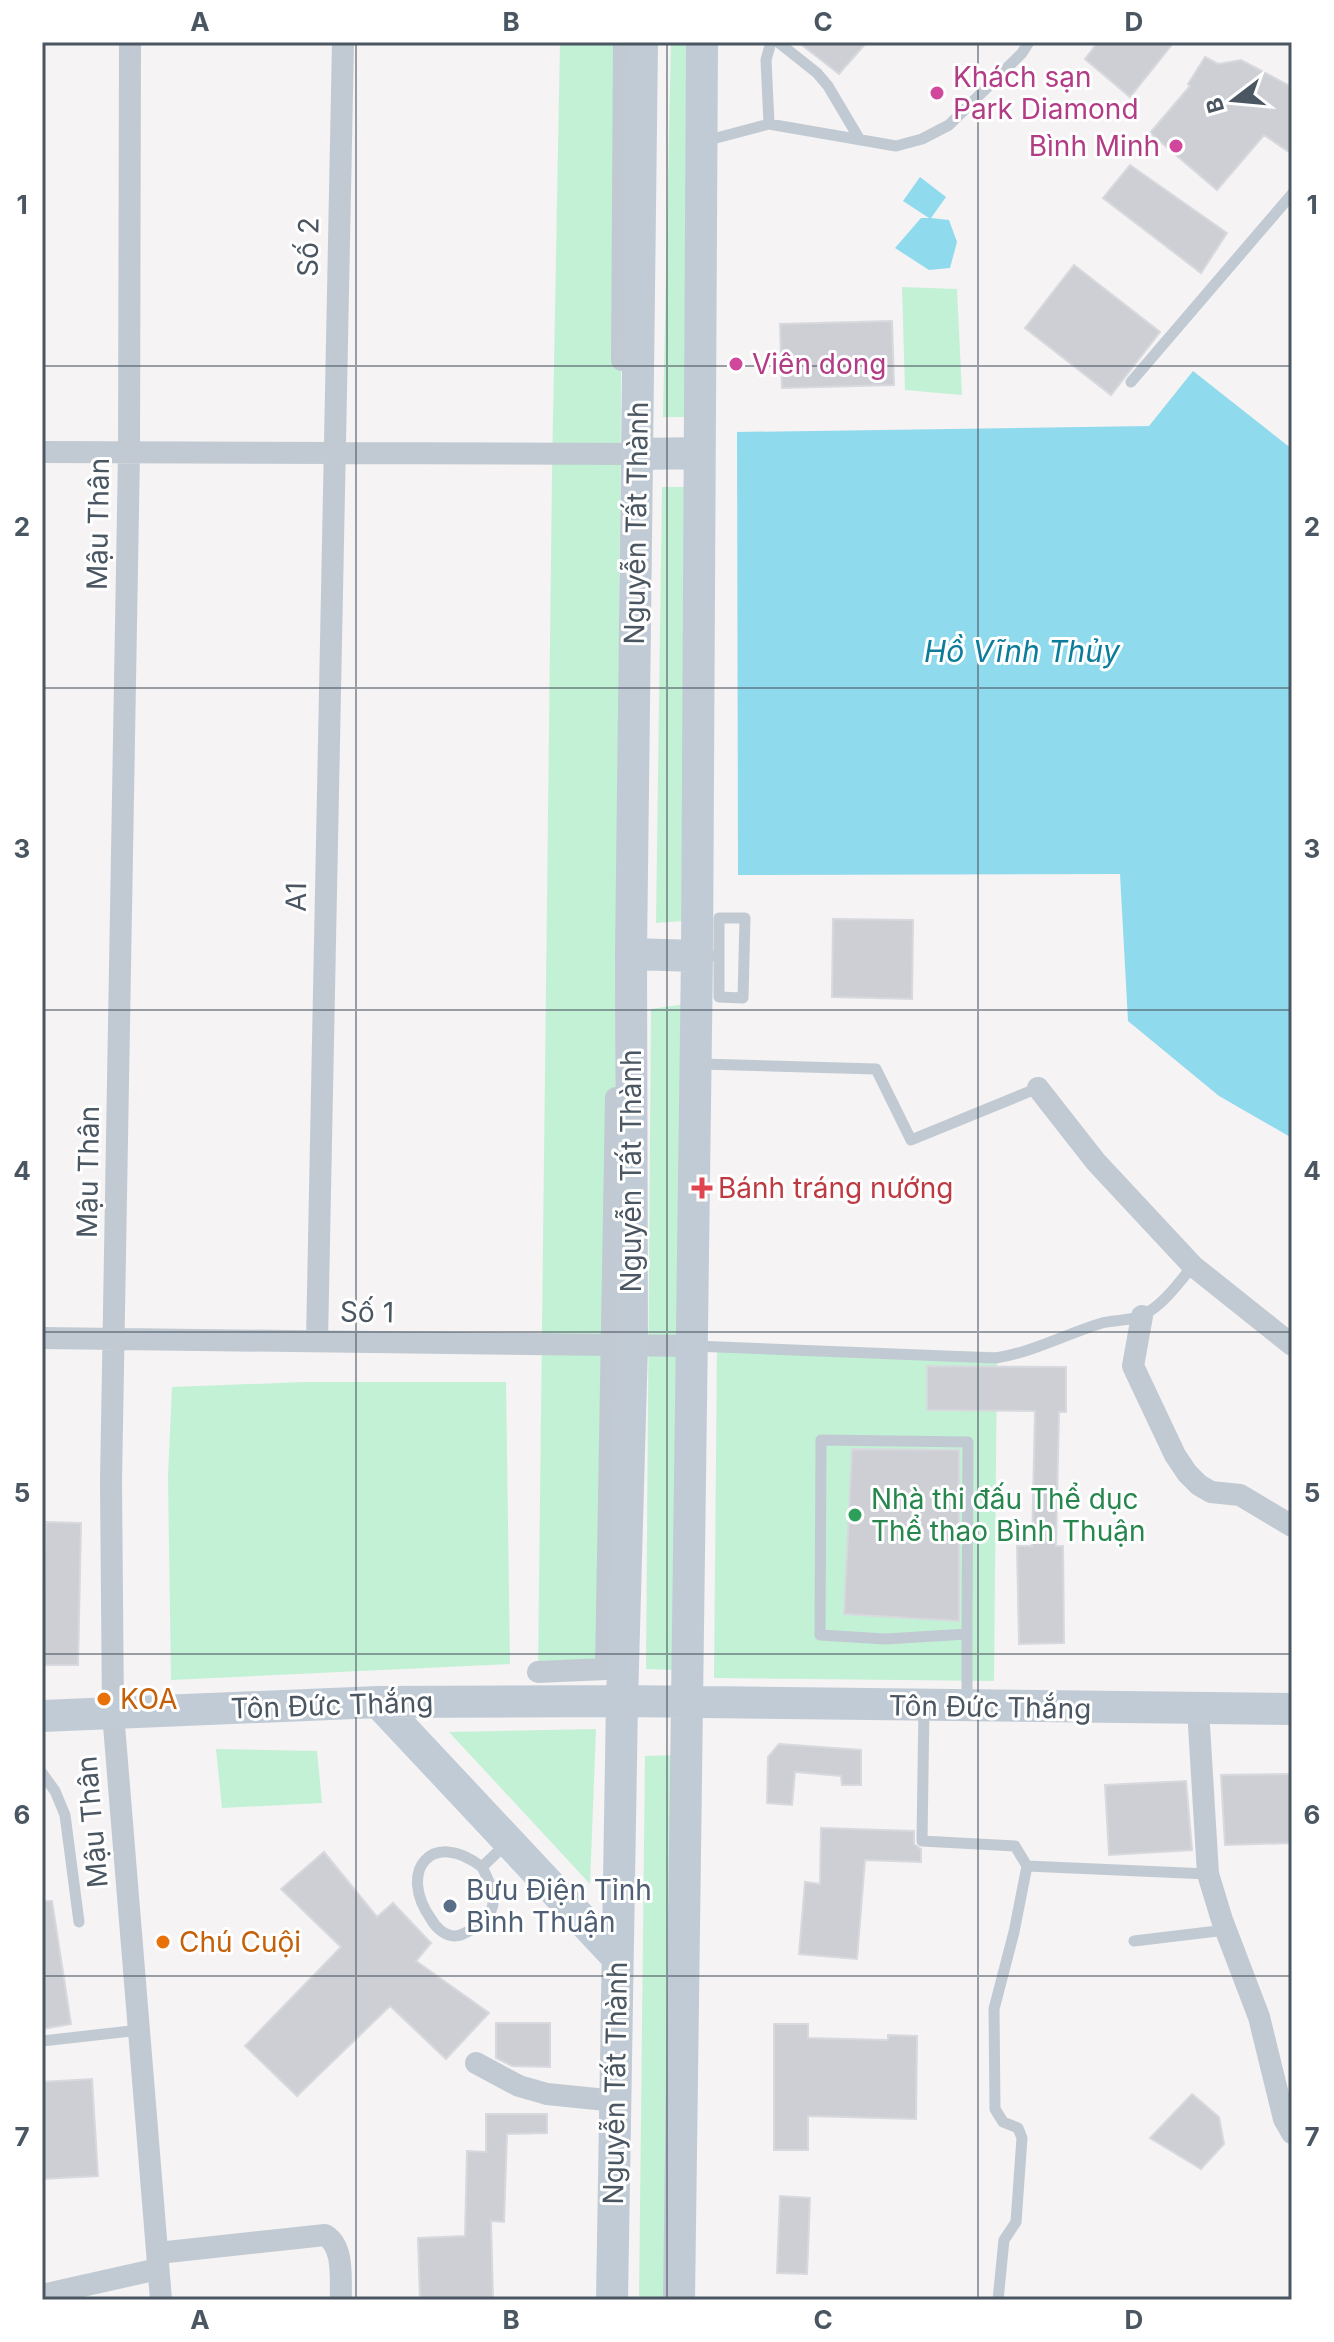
<svg xmlns="http://www.w3.org/2000/svg" width="1334" height="2342" viewBox="0 0 1334 2342" font-family="Inter,sans-serif">
  <rect width="100%" height="100%" fill="#f5f3f3"/>
  <path fill="#c3f1d5" d="M 560,42 L 624,42 L 613,1352 L 606,1669 L 538,1672 L 552,473 Z
    M 671,42 L 699,42 L 693,417 L 663,417 Z
    M 902,287 L 957,289 L 962,395 L 905,390 Z
    M 662,487 L 695,487 L 682,921 L 656,923 Z
    M 686,1004 L 675,1670 L 646,1669 L 651,1009 Z
    M 717,1349 L 997,1352 L 994,1681 L 714,1678 Z
    M 305,1382 L 506,1382 L 510,1664 L 171,1680 L 168,1477 L 172,1387 Z
    M 596,1729 L 590,1884 L 449,1732 Z
    M 216,1749 L 317,1751 L 322,1803 L 222,1808 Z
    M 675,1755 L 670,2300 L 639,2300 L 645,1756 Z"/>
  <path fill="#90daee" d="M 920,177 L 946,197 L 931,218 L 949,220 L 957,242 L 950,268 L 929,270 L 895,248 L 921,218 L 929,218 L 903,201 Z
    M 1193,371 L 1292,449 L 1292,1138 L 1219,1096 L 1128,1021 L 1120,874 L 738,875 L 737,432 L 1149,426 Z"/>
  <path fill="#cdcfd5" stroke="#d7d9de" stroke-width="2" d="M 798,42 L 867,42 L 839,74 Z
    M 1098,42 L 1174,42 L 1130,97 L 1085,59 Z
    M 1205,57 L 1218,64 L 1241,60 L 1292,87 L 1292,154 L 1264,135 L 1217,190 L 1150,133 L 1190,86 L 1188,84 Z
    M 1130,165 L 1227,233 L 1201,273 L 1103,198 Z
    M 1074,265 L 1160,332 L 1111,395 L 1025,328 Z
    M 892,321 L 894,385 L 782,388 L 780,324 Z
    M 833,919 L 913,920 L 912,999 L 832,997 Z
    M 927,1366 L 1066,1367 L 1066,1412 L 1059,1412 L 1056,1546 L 1063,1546 L 1064,1643 L 1019,1644 L 1017,1546 L 1032,1546 L 1035,1411 L 927,1410 Z
    M 852,1449 L 959,1450 L 959,1621 L 844,1614 Z
    M 46,1522 L 81,1523 L 78,1665 L 42,1665 Z
    M 779,1744 L 861,1750 L 861,1785 L 842,1785 L 841,1776 L 795,1772 L 792,1805 L 767,1803 L 768,1757 Z
    M 1292,1774 L 1292,1843 L 1225,1845 L 1221,1775 Z
    M 1186,1781 L 1192,1850 L 1109,1855 L 1105,1785 Z
    M 821,1828 L 914,1831 L 914,1844 L 921,1849 L 921,1862 L 865,1860 L 857,1959 L 799,1954 L 805,1882 L 820,1884 Z
    M 324,1852 L 377,1917 L 393,1903 L 431,1943 L 416,1961 L 489,2013 L 446,2059 L 390,2006 L 297,2096 L 245,2046 L 341,1947 L 281,1889 Z
    M 42,1901 L 52,1901 L 71,2024 L 42,2029 Z
    M 496,2023 L 550,2023 L 550,2067 L 512,2066 L 496,2058 Z
    M 774,2024 L 808,2024 L 808,2038 L 888,2040 L 888,2035 L 917,2036 L 916,2119 L 808,2116 L 808,2150 L 774,2150 Z
    M 92,2079 L 98,2176 L 42,2179 L 42,2082 Z
    M 1192,2094 L 1219,2117 L 1224,2144 L 1201,2169 L 1150,2138 Z
    M 486,2114 L 547,2114 L 547,2133 L 507,2134 L 504,2222 L 491,2221 L 493,2298 L 420,2300 L 418,2238 L 465,2236 L 467,2151 L 486,2152 Z
    M 780,2196 L 810,2198 L 807,2274 L 777,2273 Z"/>
  <g fill="none" stroke-linecap="round" stroke-linejoin="round">
    <path stroke="#c1cad2" stroke-width="11" d="M 778,42 L 817,73 L 828,86 L 860,140
      M 769,124 L 766,60 L 771,42
      M 705,141 L 769,124 L 896,146 L 922,139 L 949,125 L 1022,53 L 1029,42
      M 1131,382 L 1292,194
      M 701,956 L 719,956 L 719,997 L 743,998 L 745,918 L 719,918 L 719,956
      M 700,1064 L 876,1069 L 911,1140 L 1038,1088
      M 694,1346 L 996,1358 C 1033,1352 1066,1334 1102,1323 C 1115,1320 1134,1321 1145,1314 C 1165,1303 1178,1283 1193,1266
      M 967,1702 L 967,1634 L 968,1442 L 821,1440 L 820,1635 L 885,1639 L 967,1634
      M 924,1706 L 922,1841 L 1015,1846 L 1027,1866 L 1014,1932 L 994,2009 L 995,2109 L 1003,2122 L 1018,2128 L 1022,2138 L 1016,2222 L 1004,2240 L 998,2300
      M 42,1773 L 55,1791 L 65,1815 L 79,1922
      M 1027,1866 L 1208,1874
      M 482,1867 C 432,1828 397,1871 431,1919 C 436,1928 445,1936 455,1936 C 463,1936 470,1930 477,1926 C 502,1909 494,1890 482,1867 L 507,1843
      M 1134,1941 L 1226,1930
      M 42,2041 L 140,2030"/>
    <path stroke="#c1cad2" stroke-width="22" d="M 130,42 L 129,453 L 111,1482 L 113,1713 L 161,2300
      M 622,360 L 624,42
      M 42,452 L 637,454
      M 1038,1088 L 1096,1162 L 1193,1266 L 1292,1345
      M 1142,1316 L 1133,1366 L 1175,1455 L 1187,1473 L 1199,1485 L 1211,1492 L 1240,1495 L 1292,1526
      M 42,1338 L 692,1346
      M 317,1341 L 343,42
      M 538,1672 L 606,1669 L 616,1098
      M 1198,1709 L 1208,1874 L 1222,1920 L 1259,2017 L 1284,2119 L 1292,2133
      M 476,2063 L 519,2086 L 547,2094 L 616,2101
      M 158,2253 L 325,2235 C 345,2247 340,2279 341,2300
      M 42,2295 L 158,2269"/>
    <path stroke="#c1cbd6" stroke-width="32" d="M 637,454 L 699,453
      M 631,954 L 697,956
      M 378,1702 L 616,1956
      M 42,1716 L 378,1702 L 622,1701 L 1292,1709
      M 612,2300 L 622,1701 L 632,1345 L 631,954 L 642,42
      M 679,2300 L 697,956 L 702,42"/>
  </g>
  <path fill="none" stroke="#4a5661" stroke-width="2" stroke-opacity="0.55" d="M 356,42 L 356,2300M 667,42 L 667,2300M 978,42 L 978,2300M 42,366 L 1292,366M 42,688 L 1292,688M 42,1010 L 1292,1010M 42,1332 L 1292,1332M 42,1654 L 1292,1654M 42,1976 L 1292,1976"/>
  <g fill="#d1479c" stroke="#fff" stroke-width="3">
    <circle cx="937" cy="93" r="8"/>
    <circle cx="1176" cy="146" r="8"/>
    <circle cx="736" cy="364" r="8"/>
  </g>
  <path fill="#e0444e" stroke="#fff" stroke-width="3" d="M698 1176h8v8h8v8h-8v8h-8v-8h-8v-8h8z"/>
  <circle fill="#2e9e5b" stroke="#fff" stroke-width="3" cx="855" cy="1515" r="8"/>
  <g fill="#e8710a" stroke="#fff" stroke-width="3">
    <circle cx="104" cy="1699" r="8"/>
    <circle cx="163" cy="1942" r="8"/>
  </g>
  <circle fill="#5c6f8a" stroke="#fff" stroke-width="3" cx="450" cy="1906" r="8"/>
  <g text-anchor="middle" dominant-baseline="central" stroke-width="6" stroke-linejoin="round" paint-order="stroke">
    <g font-size="28" fill="#b23c85" stroke="#fff" text-anchor="start">
      <text x="953" y="77">Khách sạn<tspan x="953" dy="32">Park Diamond</tspan></text>
      <text x="1160" y="146" text-anchor="end">Bình Minh</text>
      <text x="752" y="364">Viên dong</text>
    </g>
    <g font-size="28" fill="#4a5661" stroke="#fff">
      <text transform="translate(308 247) rotate(-89)">Số 2</text>
      <text transform="translate(636 523) rotate(-89)">Nguyễn Tất Thành</text>
      <text transform="translate(98 524) rotate(-89)">Mậu Thân</text>
      <text transform="translate(296 897) rotate(-89)">A1</text>
      <text transform="translate(631 1171) rotate(-90)">Nguyễn Tất Thành</text>
      <text transform="translate(88 1172) rotate(-89)">Mậu Thân</text>
      <text transform="translate(367 1312) rotate(1)">Số 1</text>
      <text transform="translate(332 1705) rotate(-2)">Tôn Đức Thắng</text>
      <text transform="translate(990 1707) rotate(1)">Tôn Đức Thắng</text>
      <text transform="translate(92 1822) rotate(-95)">Mậu Thân</text>
      <text transform="translate(615 2083) rotate(-89)">Nguyễn Tất Thành</text>
    </g>
    <g font-size="28" fill="#be3a42" stroke="#fff" text-anchor="start">
      <text x="718" y="1188">Bánh tráng nướng</text>
    </g>
    <g font-size="28" fill="#27864d" stroke="#fff" text-anchor="start">
      <text x="871" y="1499">Nhà thi đấu Thể dục<tspan x="871" dy="32">Thể thao Bình Thuận</tspan></text>
    </g>
    <g font-size="28" fill="#c56008" stroke="#fff" text-anchor="start">
      <text x="120" y="1699">KOA</text>
      <text x="179" y="1942">Chú Cuội</text>
    </g>
    <g font-size="28" fill="#4e5e75" stroke="#fff" text-anchor="start">
      <text x="466" y="1890">Bưu Điện Tỉnh<tspan x="466" dy="32">Bình Thuận</tspan></text>
    </g>
    <g font-size="30" font-style="italic" fill="#0c7c9b" stroke="#fff">
      <text x="1022" y="651">Hồ Vĩnh Thủy</text>
    </g>
  </g>
  <rect width="1334" height="2342" fill="none" stroke="#ffffff" stroke-width="88"/>
  <g transform="translate(1234 100) rotate(254)" stroke="#ffffff" stroke-width="6" paint-order="stroke">
  <path d="M0-6L14 30L0 20L-14 30Z" fill="#4a5661"/>
  <text y="-12" font-size="22" font-weight="bold" text-anchor="middle" fill="#4a5661">B</text>
  </g>
  <rect x="44" y="44" width="1246" height="2254" fill="none" stroke="#4a5661" stroke-width="3"/>
  <g font-size="26" text-anchor="middle" font-weight="bold" fill="#4a5661">
    <text x="200" y="31">A</text>
    <text x="511" y="31">B</text>
    <text x="823" y="31">C</text>
    <text x="1134" y="31">D</text>
    <text x="22" y="214">1</text>
    <text x="1312" y="214">1</text>
    <text x="22" y="536">2</text>
    <text x="1312" y="536">2</text>
    <text x="22" y="858">3</text>
    <text x="1312" y="858">3</text>
    <text x="22" y="1180">4</text>
    <text x="1312" y="1180">4</text>
    <text x="22" y="1502">5</text>
    <text x="1312" y="1502">5</text>
    <text x="22" y="1824">6</text>
    <text x="1312" y="1824">6</text>
    <text x="22" y="2146">7</text>
    <text x="1312" y="2146">7</text>
    <text x="200" y="2329">A</text>
    <text x="511" y="2329">B</text>
    <text x="823" y="2329">C</text>
    <text x="1134" y="2329">D</text>
  </g>
</svg>
